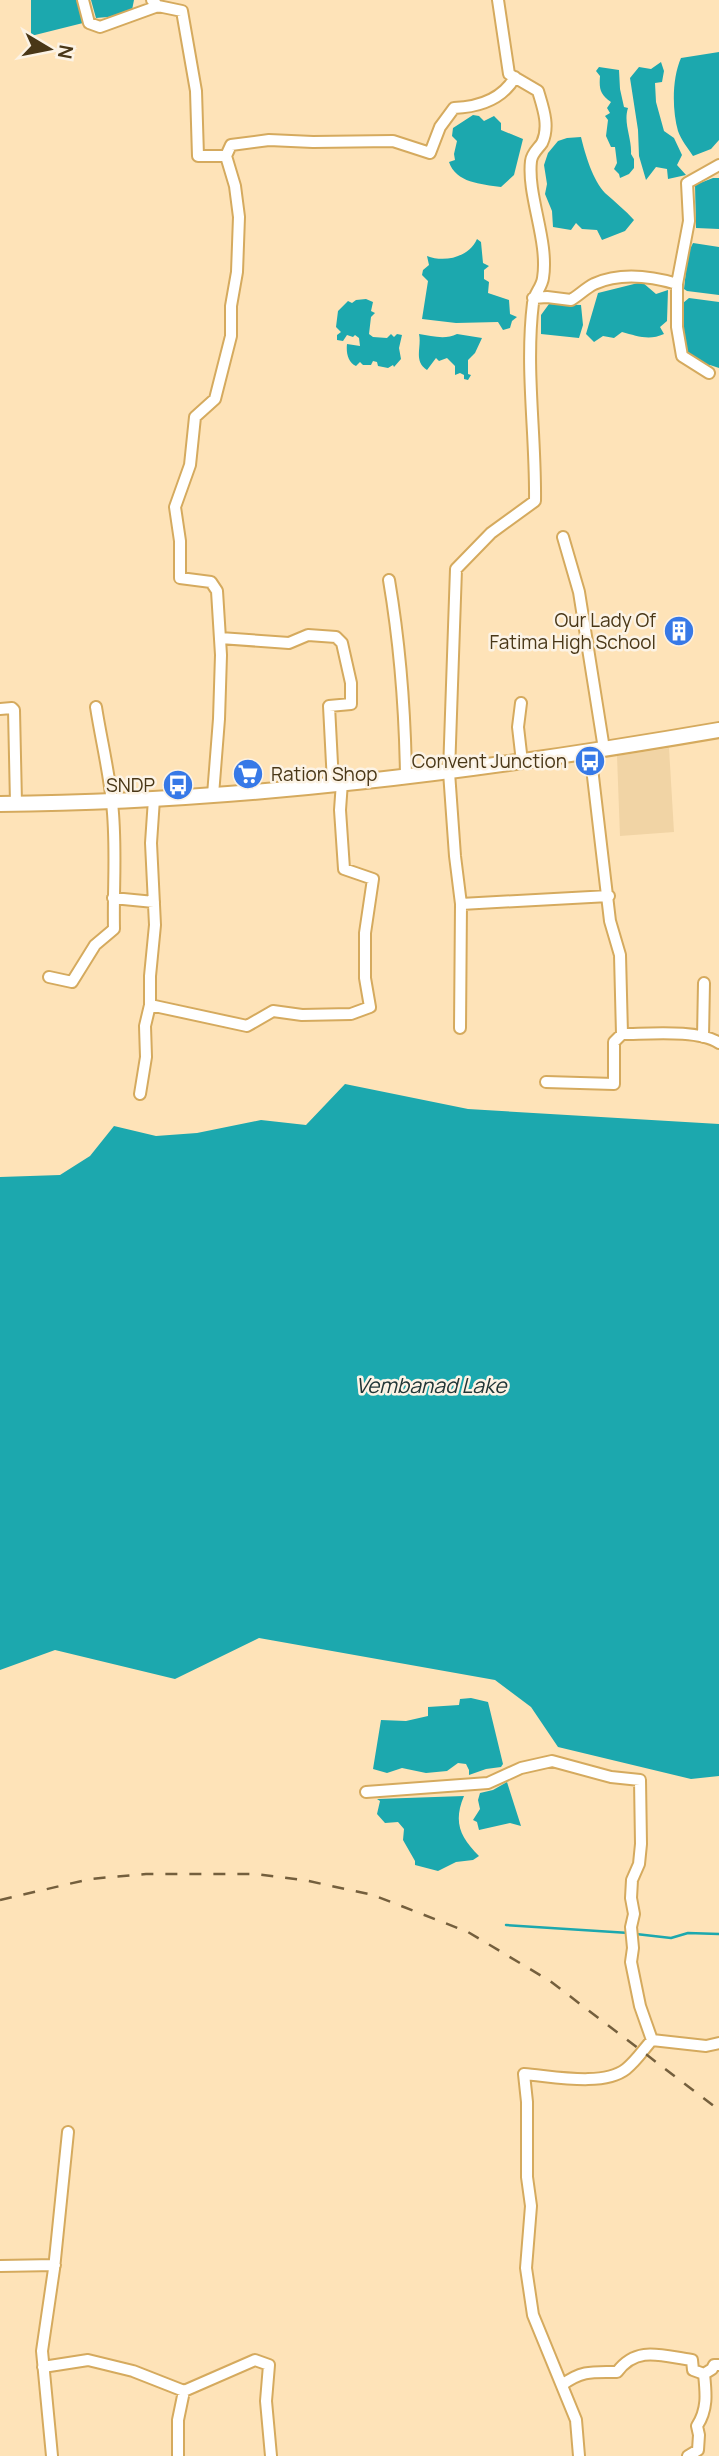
<svg xmlns="http://www.w3.org/2000/svg" width="719" height="2456" viewBox="0 0 719 2456" font-family="Manrope,sans-serif">
  <rect width="100%" height="100%" fill="#fee3b8"/>
  <path fill="#f1d4a5" d="M 669,748 L 674,832 L 620,836 L 617,756 Z"/>
  <path fill="#1ca8ae" d="M 31,0 L 81,0 L 87,22 L 31,36 Z
    M 91,0 L 134,0 L 131,15 L 96,18 Z
    M 719,52 L 719,140 L 711,149 L 693,156 C 688,148 681,140 678,131 C 672,110 672,78 681,58 Z
    M 661,62 L 664,71 L 662,82 L 655,83 L 656,102 L 664,131 L 674,138 L 682,155 L 677,165 L 686,175 L 668,179 L 667,169 L 656,167 L 646,180 L 639,156 L 638,130 L 630,78 L 639,67 L 651,69 Z
    M 599,67 L 619,70 L 620,89 L 624,107 L 628,108 C 623,123 632,138 631,154 L 634,159 L 634,168 L 629,174 L 620,178 L 619,174 L 614,169 L 617,163 L 615,147 L 611,147 L 606,136 L 608,120 L 605,116 L 610,113 L 607,108 L 611,102 C 600,94 599,89 600,76 L 596,71 Z
    M 473,115 L 479,116 L 484,121 L 494,116 L 501,123 L 501,130 L 523,139 L 514,175 L 501,187 C 481,184 456,183 449,162 L 455,160 L 454,154 L 457,141 L 452,136 L 453,128 Z
    M 581,137 C 585,154 593,181 605,193 C 615,202 625,210 634,220 L 625,231 L 602,240 L 597,230 L 582,229 L 576,223 L 571,230 L 553,227 L 552,211 L 545,194 L 547,184 L 544,165 L 548,153 L 558,141 L 567,138 Z
    M 713,178 L 719,178 L 719,229 L 696,228 L 695,185 Z
    M 477,239 L 481,242 L 483,263 L 489,266 L 484,270 L 484,279 L 489,282 L 488,293 L 509,300 L 510,314 L 517,317 L 512,321 L 510,328 L 503,330 L 498,322 L 456,323 L 422,319 L 428,281 L 422,275 L 423,270 L 429,265 L 427,256 C 445,263 469,257 477,239 Z
    M 693,243 L 719,247 L 719,295 L 687,291 L 684,289 L 688,253 Z
    M 642,282 L 656,294 L 668,290 L 667,321 L 660,327 L 664,334 C 649,341 637,336 622,332 L 614,338 L 603,336 L 594,342 L 586,334 L 598,293 Z
    M 689,298 L 719,302 L 719,368 L 710,365 L 703,368 L 685,352 L 680,328 L 683,303 Z
    M 366,299 L 373,302 L 371,311 L 375,313 L 371,317 L 369,334 L 373,337 L 387,338 L 391,334 L 394,337 L 397,334 L 402,335 L 399,348 L 401,359 L 394,367 L 393,365 L 388,368 L 378,366 L 377,362 L 373,361 L 371,365 L 363,365 L 360,362 L 356,366 C 348,362 346,353 347,344 L 360,346 L 359,338 L 355,335 L 353,337 L 347,335 L 343,341 L 337,340 L 337,335 L 341,332 L 336,327 L 338,311 L 348,301 L 352,303 L 356,300 Z
    M 549,304 L 581,305 L 583,325 L 579,338 L 541,334 L 541,315 Z
    M 419,334 C 432,336 445,340 457,334 L 482,338 L 475,353 L 468,360 L 468,374 L 471,375 L 468,380 L 464,379 L 464,375 L 460,373 L 455,375 L 455,366 L 447,358 L 439,361 L 436,358 L 427,370 C 413,361 422,347 419,334 Z
    M 345,1084 L 468,1109 L 719,1124 L 719,1776 L 691,1779 L 558,1747 L 531,1707 L 495,1680 L 259,1638 L 175,1679 L 55,1650 L 0,1670 L 0,1177 L 60,1175 L 90,1156 L 114,1126 L 156,1136 L 197,1133 L 261,1120 L 306,1125 Z
    M 471,1698 L 488,1702 L 503,1764 L 501,1767 L 486,1769 L 469,1775 L 469,1770 L 466,1764 L 458,1763 L 447,1771 L 426,1773 L 402,1768 L 387,1773 L 373,1769 L 381,1720 L 406,1721 L 428,1716 L 428,1707 L 459,1705 L 460,1699 Z
    M 507,1782 L 521,1826 L 510,1823 L 479,1830 L 477,1822 L 473,1820 L 480,1809 L 478,1800 L 480,1793 L 493,1790 Z
    M 464,1796 C 453,1822 460,1837 479,1856 L 473,1860 L 456,1862 L 438,1871 L 415,1865 L 415,1861 L 403,1840 L 404,1829 L 398,1822 L 385,1823 L 377,1814 L 380,1801 L 377,1799 Z"/>
  <g fill="none" stroke-linecap="round" stroke-linejoin="round">
    <path stroke="#1ca8ae" stroke-width="2.5" d="M 506,1925 L 629,1933
      M 636,1934 L 671,1938 L 688,1933 L 719,1934"/>
    <g stroke="#d5aa5e" stroke-width="14">
      <path id="minor" d="M 83,0 L 89,23 L 100,27 L 158,6
        M 152,0 L 158,6 L 182,11 L 196,91 L 198,156 L 226,156 L 235,186 L 239,217 L 237,272 L 231,306 L 231,336 L 215,399 L 195,417 L 190,465 L 175,507 L 180,541 L 180,578 L 211,582 L 217,591 L 221,655 L 219,719 L 213,795
        M 226,156 L 231,145 L 269,140 L 313,142 L 393,141 L 430,153 L 440,127 L 454,108 C 479,107 502,100 515,77
        M 677,284 L 677,327 L 682,356 L 709,373
        M 533,298 L 547,297 L 571,300 C 579,295 586,288 594,284 C 621,272 650,276 677,284 L 689,221 L 687,183 L 719,165
        M 563,537 L 579,592 L 604,749
        M 389,580 C 400,645 405,710 406,776
        M 220,638 L 289,643 L 308,635 L 336,637 L 342,643 L 351,683 L 351,704 L 329,706 L 333,783
        M 521,703 L 518,727 L 522,762
        M 0,709 L 12,708 L 14,710 L 16,803
        M 590,751 L 610,921 L 620,955 L 622,1034 C 647,1034 699,1029 719,1043
        M 154,799 L 151,843 L 155,925 L 150,976 L 150,1005 L 247,1026 L 273,1011 L 302,1015 L 351,1014 L 370,1007 L 365,978 L 365,933 L 373,879 L 344,869 L 340,810 L 342,782
        M 113,898 L 154,902
        M 461,904 L 609,896
        M 49,977 L 72,982 L 95,945 L 114,929 C 113,887 117,845 112,803 C 109,771 101,739 96,707
        M 460,1028 L 461,904 L 455,856 L 449,772 L 456,569 L 491,533 L 535,501 C 536,435 525,369 533,303 C 534,294 542,287 543,278 C 549,241 527,196 531,161 C 532,153 538,149 542,143 C 550,126 543,108 538,91 L 509,74 L 498,0
        M 703,1037 L 704,983
        M 546,1082 L 614,1084 L 614,1042 L 622,1034
        M 140,1094 L 146,1057 L 145,1026 L 150,1005
        M 366,1792 L 488,1783 L 521,1768 L 552,1761 L 611,1777 L 640,1780 L 641,1844 L 639,1864 L 632,1880 L 631,1898 L 634,1914 L 631,1927 L 633,1948 L 631,1962 L 640,2006 L 652,2040
        M 0,2266 L 55,2265
        M 43,2367 L 88,2360 L 133,2371 L 184,2391 L 255,2360 L 269,2365 L 266,2401 L 271,2456
        M 704,2374 L 712,2369 L 714,2365 L 719,2365
        M 562,2385 C 582,2370 593,2372 617,2372 C 637,2345 662,2356 692,2360 L 693,2370 L 704,2374 C 706,2393 708,2409 697,2426 L 699,2435 L 698,2450 L 688,2456
        M 52,2456 L 42,2351 L 54,2269 L 68,2132
        M 178,2456 L 178,2420 L 184,2391
        M 579,2456 L 576,2420 L 533,2315 L 526,2268 L 531,2206 L 527,2177 L 527,2102 L 524,2074 C 552,2076 603,2087 626,2069 C 637,2060 643,2050 652,2040 L 706,2046 L 719,2043"/>
    </g>
    <g stroke="#d5aa5e" stroke-width="18">
      <path id="secondary" d="M 0,804 C 241,802 482,771 719,730"/>
    </g>
    <use href="#minor" stroke="#fff" stroke-width="10"/>
    <use href="#secondary" stroke="#fff" stroke-width="14"/>
    <path stroke="#745f3d" stroke-width="2.5" stroke-dasharray="12 12" stroke-linecap="butt" d="M 0,1900 L 90,1879 L 146,1874 L 255,1874 L 304,1880 L 373,1895 L 468,1932 L 550,1981 L 719,2110"/>
  </g>
  <defs>
    <g id="building-disc" transform="scale(1.575)"><circle r="9.5" fill="#3779e7" stroke="#fcf3e5"/><path d="M-4-6H4V6H1V3H-1V6H-4ZM-2.5-4.3h1.7v1.8h-1.7ZM.8-4.3h1.7v1.8H.8ZM-2.5-1h1.7V.8h-1.7ZM.8-1h1.7V.8H.8Z" fill="#fff"/></g>
    <g id="bus-disc" transform="scale(1.575)"><circle r="9.5" fill="#3779e7" stroke="#fcf3e5"/><path d="M-5-6H5V4H4V6H2V4H-2V6H-4V4H-5ZM-3.5-4V0h7V-4ZM-3.5 1.2v1.5H-2V1.2ZM2 1.2v1.5H3.5V1.2Z" fill="#fff"/></g>
    <g id="supermarket-disc" transform="scale(1.575)"><circle r="9.5" fill="#3779e7" stroke="#fcf3e5"/><path d="M-6-5.5h2.5l.6 2H6L4.5 2H-2.5L-4.4-4H-6ZM-1.5 3.2a1.3 1.3 0 1 0 .1 0ZM3 3.2a1.3 1.3 0 1 0 .1 0Z" fill="#fff"/></g>
  </defs>
  <g fill-rule="evenodd">
    <use href="#building-disc" x="679" y="631"/>
    <use href="#bus-disc" x="590" y="761"/>
    <use href="#supermarket-disc" x="248" y="774"/>
    <use href="#bus-disc" x="178" y="785"/>
  </g>
  <g text-anchor="middle" dominant-baseline="central" stroke-width="5" stroke-linejoin="round" paint-order="stroke">
    <g font-size="19" fill="#493717" stroke="#fcf3e5" text-anchor="end">
      <text x="656" y="620">Our Lady Of<tspan x="656" dy="22">Fatima High School</tspan></text>
      <text x="567" y="761">Convent Junction</text>
      <text x="271" y="774" text-anchor="start">Ration Shop</text>
      <text x="155" y="785">SNDP</text>
    </g>
    <g font-size="21" font-style="italic" fill="#203637" stroke="#fcf3e5">
      <text x="431" y="1385">Vembanad Lake</text>
    </g>
  </g>
  <g transform="translate(49 49) rotate(100)" stroke="#fcf3e5" stroke-width="5" paint-order="stroke">
  <path d="M0-5L12 26L0 18L-12 26Z" fill="#493717"/>
  <text y="-10" font-size="19" font-weight="bold" text-anchor="middle" fill="#493717">N</text>
  </g>
</svg>
